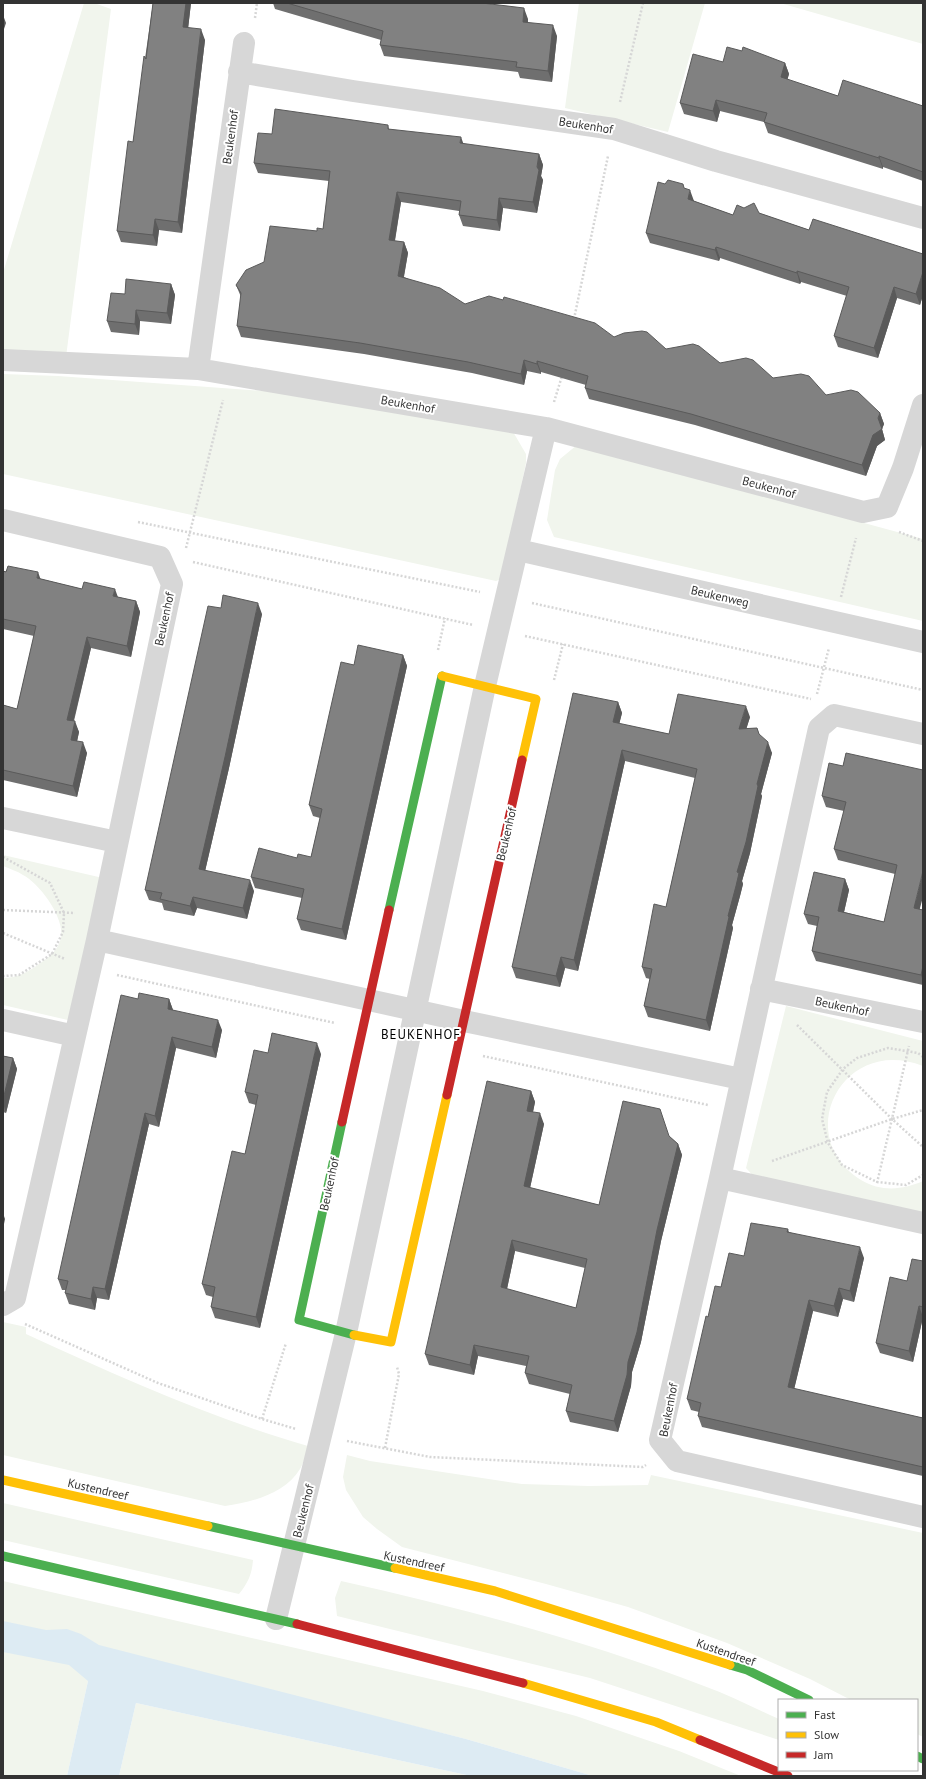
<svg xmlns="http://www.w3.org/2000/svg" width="926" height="1779" viewBox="0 0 926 1779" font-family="'PT Sans',sans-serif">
  <rect width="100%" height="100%" fill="#fff"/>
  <path fill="#f1f5ed" d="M 84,3 L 94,3 L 111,9 L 66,357 L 3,353 L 3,273 Z
    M 579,3 L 705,3 L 668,132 L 565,108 Z
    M 780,3 L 923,3 L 923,44 Z
    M 3,374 L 58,376 L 292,393 L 512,430 L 526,454 L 526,463 L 501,579 L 496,581 L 3,474 Z
    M 577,445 L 923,539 L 923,621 L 554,537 L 547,520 L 555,470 L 560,459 Z
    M 3,855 L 103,878 L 72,1021 L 3,1005 L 3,978 C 17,978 28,972 39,964 C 49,957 58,951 61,938 C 65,918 40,884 23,875 C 17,871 10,869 3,866 Z
    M 786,1006 L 923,1041 L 923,1066 C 842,1034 791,1137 861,1180 C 881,1192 903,1190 923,1181 L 923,1218 L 756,1179 L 746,1168 Z
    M 3,1322 L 26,1327 L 26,1334 C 118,1376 210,1418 308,1446 C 306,1453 304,1463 300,1469 C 285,1494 252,1502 225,1506 L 3,1455 Z
    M 347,1455 L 370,1461 L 522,1484 L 589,1486 L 648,1485 L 651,1475 L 923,1533 L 923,1737 L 917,1734 L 917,1700 L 851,1700 L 810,1679 L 727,1643 L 628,1607 L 546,1584 L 402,1547 L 377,1529 L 363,1517 L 346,1490 L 343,1477 Z
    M 3,1503 L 253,1560 C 252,1574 248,1583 239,1594 L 3,1540 Z
    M 3,1581 L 483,1691 L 576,1716 L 679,1751 L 741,1776 L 593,1776 L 466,1739 L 321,1703 L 88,1681 L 67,1776 L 3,1776 Z
    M 341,1581 C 462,1608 588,1641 704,1686 C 729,1695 754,1708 779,1719 L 779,1740 L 590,1678 L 337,1616 L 335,1598 Z
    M 136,1703 L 471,1776 L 119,1776 Z"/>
  <path fill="#ddebf3" d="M 3,1621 L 46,1630 L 67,1629 L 81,1634 L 99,1645 L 466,1739 L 593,1776 L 471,1776 L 136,1703 L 119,1776 L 67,1776 L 88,1681 L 69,1665 L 3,1652 Z"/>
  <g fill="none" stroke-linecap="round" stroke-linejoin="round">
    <path stroke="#d6d6d6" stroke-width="2.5" stroke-dasharray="2 2" stroke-linecap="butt" d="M 255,18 L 257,3
      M 620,102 L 643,3
      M 574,319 L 608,156
      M 554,402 L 562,376
      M 138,522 L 480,592
      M 899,532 L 923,541
      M 186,548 L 223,400
      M 193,562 L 473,625
      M 841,597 L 856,538
      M 532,603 L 923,690
      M 525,636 L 811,699
      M 438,650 L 445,618
      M 554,680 L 563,644
      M 817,694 L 829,648
      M 3,857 L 50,883 L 64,913 L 63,932 L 52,954 L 19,975 L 3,976
      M 3,910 L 75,913
      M 3,933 L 65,959
      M 117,975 L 335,1023
      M 797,1025 L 892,1119 L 923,1147
      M 483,1056 L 708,1105
      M 923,1057 L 918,1053 L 888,1048 L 857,1058 L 843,1069 L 827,1092 L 822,1119 L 828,1143 L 842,1165 L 877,1182 L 906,1185 L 923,1175
      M 772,1161 L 892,1119 L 923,1110
      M 877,1183 L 909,1046
      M 25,1324 L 158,1383 L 262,1419 L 296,1429
      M 262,1419 L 286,1343
      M 347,1441 L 430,1457 L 643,1467 L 646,1465
      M 385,1448 L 399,1374 L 397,1367"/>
    <path stroke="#d7d7d7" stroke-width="22" d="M 244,43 L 198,369 L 546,428 L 863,512 L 887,507 L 903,468 L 923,405
      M 239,72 L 353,91 L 614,129 L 716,161 L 923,218
      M 3,360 L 198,369
      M 3,520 L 160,557 L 172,584 L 97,940 L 15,1298 L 3,1305
      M 518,550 L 923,642
      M 923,734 L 834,715 L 819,728 L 720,1178 L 660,1440 L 677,1461 L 923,1517
      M 3,818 L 117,842
      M 97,940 L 464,1021 L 741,1079
      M 761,989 L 923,1022
      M 3,1020 L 75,1036
      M 720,1178 L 923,1223
      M 276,1619 L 346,1333 L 485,686 L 546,428"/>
    <path stroke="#4caf50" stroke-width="9" d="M 389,910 L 442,676
      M 342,1122 L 299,1320 L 354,1335
      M 208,1526 L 395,1568
      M 3,1556 L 297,1624
      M 730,1665 L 747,1670 L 809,1700
      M 917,1756 L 923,1759"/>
    <path stroke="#ffc107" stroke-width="9" d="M 442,676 L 536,699 L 522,760
      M 354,1335 L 391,1342 L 447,1095
      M 3,1480 L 208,1526
      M 395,1568 L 495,1591 L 730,1665
      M 523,1683 L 656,1722 L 700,1740"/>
    <path stroke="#c62828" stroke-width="9" d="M 447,1095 L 522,760
      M 342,1122 L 389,910
      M 297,1624 L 523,1683
      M 700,1740 L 788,1776"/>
  </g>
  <path fill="#6f6f6f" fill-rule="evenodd" d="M 153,3 L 191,3 L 188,28 L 205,40 L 182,233 L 159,230 L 157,246 L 121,242 L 117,231 L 133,142 Z
    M 269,3 L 482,3 L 528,19 L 528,22 L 557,36 L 552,82 L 520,78 L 518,72 L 384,56 L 380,45 L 381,40 L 275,9 L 273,3 Z
    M 723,62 L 785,63 L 789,74 L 787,80 L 838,96 L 923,106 L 923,181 L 883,167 L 883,169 L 768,133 L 764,122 L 720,111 L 717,122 L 684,114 L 680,103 Z
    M 388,125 L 389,129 L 463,144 L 539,154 L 543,165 L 541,176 L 543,180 L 537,213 L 503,208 L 500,231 L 463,226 L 459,215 L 459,211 L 401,202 L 395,241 L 404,242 L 408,253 L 404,277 L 465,304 L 666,349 L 773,378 L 826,395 L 880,413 L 884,424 L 882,429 L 885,440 L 877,446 L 866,476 L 695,425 L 589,399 L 585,388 L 586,385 L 541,372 L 541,374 L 527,371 L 524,385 L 472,373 L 364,354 L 241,337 L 237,326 L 241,297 L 236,285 L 264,262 L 317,231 L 323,229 L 329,181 L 258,173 L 254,163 L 272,134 Z
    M 685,188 L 694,201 L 733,215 L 759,213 L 809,230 L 923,254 L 923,295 L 920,305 L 897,298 L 878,358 L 838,347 L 834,336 L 847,296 L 801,282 L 800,284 L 720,258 L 719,261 L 650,243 L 646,233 Z
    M 171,284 L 175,295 L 171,324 L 140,321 L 139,335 L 111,332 L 107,321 L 125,294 Z
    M 3,571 L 41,579 L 82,589 L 136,601 L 140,612 L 131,657 L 91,648 L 74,721 L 79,732 L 77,741 L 87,753 L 77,797 L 3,780 L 3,705 L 17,709 L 34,636 L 3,629 Z
    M 221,608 L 262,614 L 229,768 L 205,871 L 254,891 L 247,919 L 197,908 L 194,916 L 164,910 L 162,903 L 149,900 L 145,890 Z
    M 403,655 L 407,666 L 346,940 L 301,930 L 297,919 L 302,898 L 255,888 L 251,877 L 297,858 L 311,857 L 320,818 L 313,816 L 309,805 L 354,665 Z
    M 618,702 L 622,713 L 619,724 L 669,734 L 750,717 L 746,729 L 757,728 L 759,734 L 772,753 L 761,794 L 762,796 L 750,853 L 742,881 L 743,884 L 740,896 L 732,925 L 733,928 L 710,1031 L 648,1017 L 644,1006 L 650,979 L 646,978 L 642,967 L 666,907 L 695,778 L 625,761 L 578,971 L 565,968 L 560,987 L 516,978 L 512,967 Z
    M 846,753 L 920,910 L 923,910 L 923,985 L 816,961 L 812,951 L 817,926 L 808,924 L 804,914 L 845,879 L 849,890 L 844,912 L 884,922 L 895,874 L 838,860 L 834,849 L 844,811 L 826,807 L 822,796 L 843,766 Z
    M 138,999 L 169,999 L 173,1010 L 222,1030 L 216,1058 L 176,1048 L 159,1127 L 149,1124 L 109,1300 L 97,1298 L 95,1310 L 69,1304 L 65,1293 L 66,1290 L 62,1290 L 58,1279 Z
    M 268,1053 L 321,1054 L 260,1328 L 215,1318 L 211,1307 L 213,1297 L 206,1295 L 202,1284 L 245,1154 L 256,1105 L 249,1103 L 245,1092 Z
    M 3,1056 L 13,1058 L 17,1069 L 6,1113 L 3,1112 Z
    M 531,1091 L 535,1102 L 533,1112 L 544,1124 L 530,1188 L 599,1205 L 670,1137 L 678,1144 L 682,1155 L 661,1241 L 641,1342 L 632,1372 L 631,1386 L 618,1432 L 570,1422 L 566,1411 L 570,1394 L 529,1384 L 525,1373 L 526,1366 L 478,1356 L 474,1375 L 429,1365 L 425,1354 ZM 515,1251 L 585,1268 L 576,1308 L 507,1289 Z
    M 788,1229 L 789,1232 L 864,1258 L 854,1302 L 843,1299 L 838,1317 L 813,1311 L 794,1389 L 923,1418 L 923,1476 L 702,1427 L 698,1416 L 699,1412 L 691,1410 L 687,1399 L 708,1317 L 721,1287 L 744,1256 Z
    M 923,1261 L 923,1317 L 913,1362 L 880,1353 L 876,1343 L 907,1281 Z"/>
  <path fill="#5a5a5a" d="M 186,3 L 191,3 L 187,38 L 183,27 Z
    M 524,8 L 528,19 L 527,33 L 523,22 Z
    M 3,15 L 6,23 L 3,32 Z
    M 553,25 L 557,36 L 552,82 L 548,71 Z
    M 201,29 L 205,40 L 182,233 L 178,222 Z
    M 785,63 L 789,74 L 785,88 L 781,77 Z
    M 716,100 L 720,111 L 717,122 L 713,111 Z
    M 461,137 L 465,148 L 460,143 Z
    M 539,154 L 543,165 L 541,176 L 543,180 L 537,213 L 533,202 Z
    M 879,156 L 883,167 L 883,169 L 879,158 Z
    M 690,190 L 694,201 L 692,209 L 688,199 Z
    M 397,192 L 401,202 L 393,251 L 389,240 Z
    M 499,198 L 503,208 L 500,231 L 497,220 Z
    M 155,219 L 159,230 L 157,246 L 153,235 Z
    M 404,242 L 408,253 L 402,286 L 398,276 Z
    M 716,247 L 720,258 L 719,261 L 715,250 Z
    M 797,271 L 801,282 L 800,284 L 797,273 Z
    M 923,272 L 923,295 L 920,305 L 916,294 Z
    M 171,284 L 175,295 L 171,324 L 167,313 Z
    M 894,287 L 897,298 L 878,358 L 874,348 Z
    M 136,310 L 140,321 L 139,335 L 135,324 Z
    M 524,360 L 527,371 L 524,385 L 521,374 Z
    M 537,361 L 541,372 L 541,374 L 537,364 Z
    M 880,413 L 884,424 L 882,429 L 885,440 L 877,446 L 866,476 L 862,465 Z
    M 38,572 L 42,583 L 37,578 Z
    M 115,589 L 119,600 L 113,596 Z
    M 136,601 L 140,612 L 131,657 L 127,646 Z
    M 258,603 L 262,614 L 229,768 L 203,880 L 199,869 Z
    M 87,637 L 91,648 L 71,731 L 67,720 Z
    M 403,655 L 407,666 L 346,940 L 342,929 Z
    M 618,702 L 622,713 L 617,733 L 613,722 Z
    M 746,706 L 750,717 L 743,740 L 739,729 Z
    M 75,721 L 79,732 L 75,751 L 71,740 Z
    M 83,742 L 87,753 L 77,797 L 73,786 Z
    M 768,742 L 772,753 L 761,794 L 762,796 L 750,853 L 742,881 L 743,884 L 740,896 L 732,925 L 733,928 L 710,1031 L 706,1020 L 737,872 L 757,784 Z
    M 622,750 L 625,761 L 578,971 L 574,960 Z
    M 923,871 L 923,897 L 917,919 L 914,908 Z
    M 845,879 L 849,890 L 842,921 L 838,911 Z
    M 250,880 L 254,891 L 247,919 L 243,908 Z
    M 193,897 L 197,908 L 194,916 L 190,906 Z
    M 561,957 L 565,968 L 560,987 L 556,976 Z
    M 923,966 L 923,981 L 921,975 Z
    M 169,999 L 173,1010 L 168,1009 Z
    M 218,1020 L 222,1030 L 216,1058 L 212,1047 Z
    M 172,1037 L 176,1048 L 159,1127 L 155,1116 Z
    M 317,1043 L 321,1054 L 260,1328 L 256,1317 Z
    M 13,1058 L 17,1069 L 6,1113 L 3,1103 L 3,1100 Z
    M 531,1091 L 535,1102 L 531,1121 L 527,1111 Z
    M 145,1113 L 149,1124 L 109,1300 L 105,1289 Z
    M 540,1113 L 544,1124 L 528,1197 L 524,1186 Z
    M 678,1144 L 682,1155 L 661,1241 L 641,1342 L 632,1372 L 631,1386 L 618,1432 L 614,1421 L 657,1230 Z
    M 3,1213 L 5,1219 L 3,1229 Z
    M 512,1240 L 515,1251 L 505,1298 L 501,1287 Z
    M 860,1247 L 864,1258 L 854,1302 L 850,1291 Z
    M 93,1287 L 97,1298 L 95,1310 L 91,1299 Z
    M 839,1288 L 843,1299 L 838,1317 L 834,1306 Z
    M 809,1300 L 813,1311 L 792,1398 L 788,1387 Z
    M 919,1306 L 923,1317 L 913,1362 L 909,1351 Z
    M 474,1345 L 478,1356 L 474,1375 L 470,1365 Z"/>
  <path fill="#818181" stroke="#5a5a5a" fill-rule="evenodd" d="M 153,3 L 186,3 L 183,27 L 201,29 L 178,222 L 155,219 L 153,235 L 117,231 L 128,141 L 133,142 L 144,56 L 146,59 Z
    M 287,3 L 482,3 L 524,8 L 523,22 L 553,25 L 548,71 L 516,67 L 517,62 L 380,45 L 383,31 Z
    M 727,47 L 742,51 L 743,47 L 785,63 L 781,77 L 838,96 L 843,80 L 923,106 L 923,172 L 879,156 L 879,158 L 764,122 L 767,113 L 716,100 L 713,111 L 680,103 L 693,54 L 723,62 Z
    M 275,109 L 388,125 L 388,129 L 461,137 L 460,143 L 539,154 L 537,167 L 539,170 L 533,202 L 499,198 L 497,220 L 459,215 L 461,201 L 397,192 L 389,240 L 404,242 L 398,276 L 440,288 L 465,304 L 489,296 L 503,300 L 504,297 L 595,323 L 614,337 L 624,333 L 642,331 L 647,332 L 666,349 L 693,344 L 699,346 L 720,363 L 746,358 L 753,360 L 773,378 L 801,374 L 809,376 L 826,395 L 851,390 L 858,392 L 880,413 L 878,418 L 882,429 L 873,435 L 862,465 L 691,414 L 585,388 L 588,376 L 537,361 L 537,364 L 524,360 L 521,374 L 468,362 L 360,343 L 237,326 L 241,293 L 236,285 L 246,270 L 264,262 L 270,226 L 317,231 L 317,228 L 323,229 L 330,171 L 254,163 L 258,133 L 272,134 Z
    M 668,180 L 683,184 L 684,188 L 690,190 L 688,199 L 733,215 L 737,205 L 744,208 L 754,203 L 759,213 L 809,230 L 813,219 L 923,254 L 923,272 L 916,294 L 894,287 L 874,348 L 834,336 L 849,287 L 797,271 L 797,273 L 716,247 L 715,250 L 646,233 L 658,182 L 665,184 Z
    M 126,279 L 171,284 L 167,313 L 136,310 L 135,324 L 107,321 L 111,293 L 125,294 Z
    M 8,566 L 38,572 L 37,578 L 82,589 L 84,582 L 115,589 L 113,596 L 136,601 L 127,646 L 87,637 L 67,720 L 75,721 L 71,740 L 83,742 L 73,786 L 3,770 L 3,705 L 17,709 L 36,626 L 3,619 L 3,571 L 6,572 Z
    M 223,595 L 258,603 L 225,757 L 199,869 L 250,880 L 243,908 L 193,897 L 190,906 L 160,899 L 162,893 L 145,890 L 208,606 L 221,608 Z
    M 358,645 L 403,655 L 342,929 L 297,919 L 304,889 L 251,877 L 259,848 L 297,858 L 298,854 L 311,857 L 322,809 L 309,805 L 329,715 L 341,662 L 354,665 Z
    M 573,693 L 618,702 L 613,722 L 669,734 L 678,694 L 746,706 L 739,729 L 757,728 L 759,734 L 768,742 L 757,784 L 758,786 L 746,842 L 737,872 L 739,873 L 736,886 L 728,916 L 729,917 L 706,1020 L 644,1006 L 652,969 L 642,967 L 654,904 L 666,907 L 697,769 L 622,750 L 574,960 L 561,957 L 556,976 L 512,967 Z
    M 846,753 L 923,770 L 923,871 L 914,908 L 923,910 L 923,966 L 921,975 L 812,951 L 819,917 L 804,914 L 814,872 L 845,879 L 838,911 L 884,922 L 897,865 L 834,849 L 846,802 L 822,796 L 829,763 L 843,766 Z
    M 139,993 L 169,999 L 168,1009 L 218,1020 L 212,1047 L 172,1037 L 155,1116 L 145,1113 L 105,1289 L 93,1287 L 91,1299 L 65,1293 L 68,1281 L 58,1279 L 121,995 L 138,999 Z
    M 272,1033 L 317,1043 L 256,1317 L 211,1307 L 215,1287 L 202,1284 L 232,1151 L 245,1154 L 258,1095 L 245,1092 L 254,1050 L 268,1053 Z
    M 3,1056 L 13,1058 L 3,1100 Z
    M 487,1081 L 531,1091 L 527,1111 L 540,1113 L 524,1186 L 599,1205 L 623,1101 L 660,1109 L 669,1136 L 678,1144 L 657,1230 L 637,1332 L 628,1362 L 627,1375 L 614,1421 L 566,1411 L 572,1385 L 525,1373 L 529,1356 L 474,1345 L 470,1365 L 425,1354 ZM 512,1240 L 587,1259 L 576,1308 L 501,1287 Z
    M 751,1223 L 788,1229 L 787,1232 L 860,1247 L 850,1291 L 839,1288 L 834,1306 L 809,1300 L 788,1387 L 923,1418 L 923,1467 L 698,1416 L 701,1403 L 687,1399 L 706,1316 L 708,1317 L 715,1286 L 721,1287 L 729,1253 L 744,1256 Z
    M 912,1259 L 923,1261 L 923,1307 L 919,1306 L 909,1351 L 876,1343 L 890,1277 L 907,1281 Z"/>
  <g text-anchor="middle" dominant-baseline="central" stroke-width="4" stroke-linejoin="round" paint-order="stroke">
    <g font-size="12" fill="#333" stroke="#fff">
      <text transform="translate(586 125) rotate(9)">Beukenhof</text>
      <text transform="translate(230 137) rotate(-82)">Beukenhof</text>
      <text transform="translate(408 404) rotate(10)">Beukenhof</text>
      <text transform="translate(769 487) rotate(15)">Beukenhof</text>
      <text transform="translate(720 596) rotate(13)">Beukenweg</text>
      <text transform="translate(164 619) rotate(-78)">Beukenhof</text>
      <text transform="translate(506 834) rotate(-77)">Beukenhof</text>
      <text transform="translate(842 1006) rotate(12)">Beukenhof</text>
      <text transform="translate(329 1184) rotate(-78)">Beukenhof</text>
      <text transform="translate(668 1410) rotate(-79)">Beukenhof</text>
      <text transform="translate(98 1489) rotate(13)">Kustendreef</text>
      <text transform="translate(303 1511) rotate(-76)">Beukenhof</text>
      <text transform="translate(414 1561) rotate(12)">Kustendreef</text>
      <text transform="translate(726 1652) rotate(19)">Kustendreef</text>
    </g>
    <g font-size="13" letter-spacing="1" fill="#000" stroke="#fff">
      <text x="421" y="1034">BEUKENHOF</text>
    </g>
  </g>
  <rect width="926" height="1779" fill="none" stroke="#333333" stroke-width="8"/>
  <rect x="778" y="1699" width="140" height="72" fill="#ffffff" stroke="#adadad"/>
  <rect x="786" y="1712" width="20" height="6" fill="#4caf50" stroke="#adadad"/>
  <text x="814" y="1719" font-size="12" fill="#333333">Fast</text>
  <rect x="786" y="1732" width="20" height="6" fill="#ffc107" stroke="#adadad"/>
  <text x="814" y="1739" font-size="12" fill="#333333">Slow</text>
  <rect x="786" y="1752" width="20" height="6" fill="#c62828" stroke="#adadad"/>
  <text x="814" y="1759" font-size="12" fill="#333333">Jam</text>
</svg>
